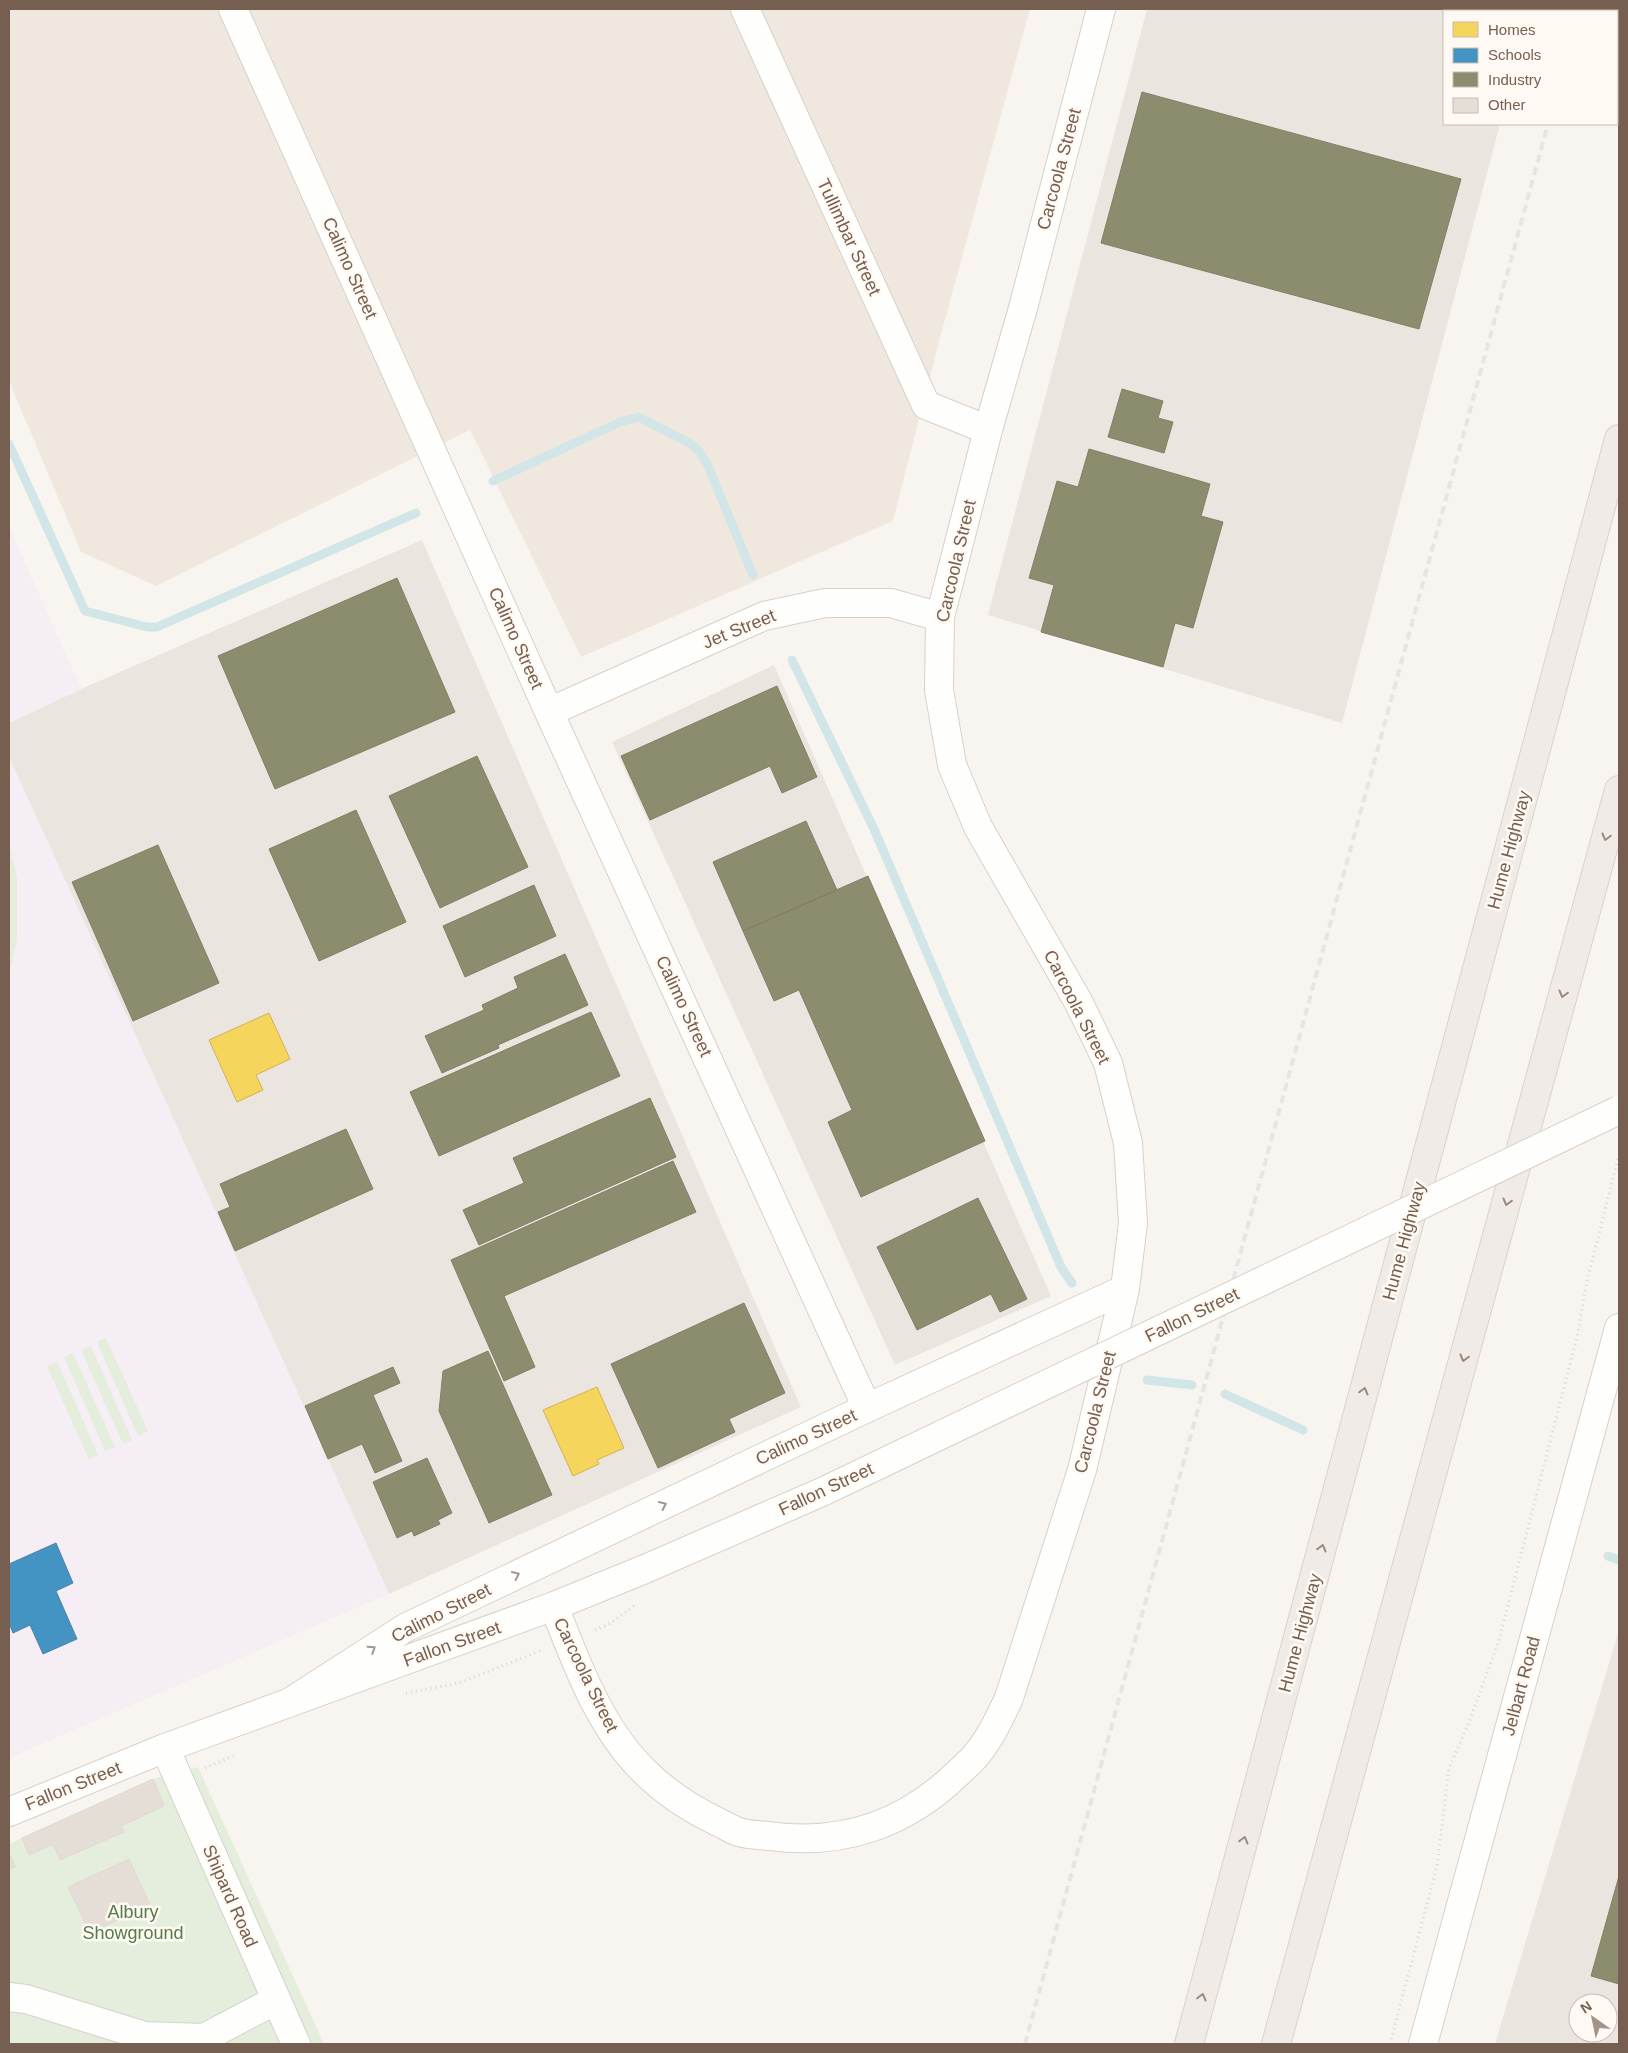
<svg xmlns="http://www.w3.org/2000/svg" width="1628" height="2053" viewBox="0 0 1628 2053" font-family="Helvetica,sans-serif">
  <rect width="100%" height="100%" fill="#f8f5f0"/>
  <path fill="#f0e8de" d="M 9,9 L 1030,9 L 940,338 L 893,521 L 581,657 L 470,430 L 156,586 L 81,552 L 9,381 Z"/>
  <path fill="#ebe5e0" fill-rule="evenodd" d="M 1147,9 L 1531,9 L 1530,11 L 1444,11 L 1444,124 L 1500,124 L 1342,723 L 988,615 Z
    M 422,540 L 801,1407 L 389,1594 L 9,757 L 9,723 L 81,689 Z
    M 774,665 L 1051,1296 L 895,1365 L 612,742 Z
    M 1619,1630 L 1619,2044 L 1495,2044 ZM 1578,2003 L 1608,2003 L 1608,2033 L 1578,2033 Z"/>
  <path fill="#f5eef5" d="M 9,526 L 81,689 L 9,723 Z
    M 9,757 L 389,1594 L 9,1758 Z"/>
  <path fill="#e5eedc" d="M 9,844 L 17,877 L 17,940 L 9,974 Z
    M 106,1338 L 148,1431 L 138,1436 L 97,1342 Z
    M 91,1346 L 132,1440 L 123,1444 L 81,1350 Z
    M 73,1353 L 115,1447 L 105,1451 L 64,1357 Z
    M 57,1361 L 98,1455 L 89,1460 L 47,1366 Z
    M 198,1767 L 324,2044 L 9,2044 L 9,1844 L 153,1779 Z"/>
  <path fill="#f6d55c" stroke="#d0b258" d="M 269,1013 L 290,1059 L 256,1075 L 263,1090 L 237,1102 L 209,1040 Z
    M 597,1387 L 624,1448 L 597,1460 L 599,1464 L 573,1476 L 543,1410 Z"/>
  <path fill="#4393c3" stroke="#5283a0" d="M 56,1543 L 73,1583 L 56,1591 L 77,1639 L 43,1654 L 30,1625 L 13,1633 L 9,1623 L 9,1564 Z"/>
  <path fill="#8c8c6e" stroke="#857e65" d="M 1142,92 L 1461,179 L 1419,329 L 1101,243 Z
    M 1122,389 L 1163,401 L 1158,418 L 1173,422 L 1164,453 L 1108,437 Z
    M 1089,449 L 1210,484 L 1201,516 L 1223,522 L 1193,628 L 1175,623 L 1163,667 L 1041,632 L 1054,585 L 1029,578 L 1057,481 L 1078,487 Z
    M 397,578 L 455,712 L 275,789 L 218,656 Z
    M 777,686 L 817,777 L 782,793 L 770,766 L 650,820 L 621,756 Z
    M 477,756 L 528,867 L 440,908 L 389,796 Z
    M 356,810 L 406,922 L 319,961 L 269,849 Z
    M 806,821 L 837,890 L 743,931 L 713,862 Z
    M 158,845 L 219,983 L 133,1021 L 72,882 Z
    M 868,876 L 985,1141 L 861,1197 L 828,1122 L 852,1110 L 799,990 L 774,1001 L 743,931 Z
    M 534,885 L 556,936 L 465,977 L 443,926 Z
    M 565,954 L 588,1005 L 498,1045 L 499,1048 L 442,1073 L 425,1036 L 484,1010 L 482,1005 L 518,988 L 514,977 Z
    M 591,1012 L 620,1076 L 439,1156 L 410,1092 Z
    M 650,1098 L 676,1157 L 479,1245 L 463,1210 L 524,1183 L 513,1158 Z
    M 346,1129 L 373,1189 L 235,1251 L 218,1212 L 230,1207 L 220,1184 Z
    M 673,1161 L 696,1212 L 504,1296 L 535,1367 L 504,1381 L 451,1260 Z
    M 978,1198 L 1027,1299 L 1000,1312 L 991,1294 L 917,1330 L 877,1247 Z
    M 744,1303 L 785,1393 L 729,1419 L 735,1432 L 658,1468 L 611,1364 Z
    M 488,1351 L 552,1495 L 489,1523 L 439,1411 L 443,1371 Z
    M 393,1367 L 400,1383 L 373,1395 L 402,1461 L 375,1473 L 362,1444 L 328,1459 L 305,1406 Z
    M 427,1458 L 452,1513 L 438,1520 L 440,1524 L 414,1536 L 412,1531 L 397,1538 L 373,1482 Z
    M 1619,1876 L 1619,1984 L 1591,1976 Z"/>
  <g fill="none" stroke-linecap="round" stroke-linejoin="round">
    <path stroke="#d2e6e8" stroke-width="9" d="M 9,444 L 85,611 L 147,627 L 157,627 L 416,513
      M 493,481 L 620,422 L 639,417 L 691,444 L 699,451 L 708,466 L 753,575
      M 792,660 L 874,829 L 1061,1267 L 1072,1283
      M 1147,1380 L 1192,1385
      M 1225,1394 L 1303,1430
      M 1608,1556 L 1619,1560"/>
  </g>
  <path fill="#e5ded7" stroke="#e1d9d2" d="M 153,1779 L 164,1806 L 121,1826 L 124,1832 L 60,1860 L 53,1844 L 29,1855 L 22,1838 Z
    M 9,1852 L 15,1867 L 9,1869 Z
    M 129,1859 L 150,1905 L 90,1933 L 68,1887 Z"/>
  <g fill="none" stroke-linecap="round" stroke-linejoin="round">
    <g stroke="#d6d1cb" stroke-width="30">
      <path id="minor" d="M 233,9 L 549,712 L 867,1408
        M 745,9 L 926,405 L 988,430
        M 549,712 L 764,616 L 825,603 L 891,603 L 940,617
        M 554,1606 C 576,1663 600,1728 644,1771 C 666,1793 691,1809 718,1822 C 725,1825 732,1830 739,1832 C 748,1835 759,1835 769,1836 C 842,1846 906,1824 958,1773 C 965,1766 972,1761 977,1754 C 991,1737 1000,1717 1009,1698 L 1082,1470 L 1125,1289 L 1133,1223 L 1128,1143 L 1108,1063 L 1079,1003 L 978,827 L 952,765 L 939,690 L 940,617 L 988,430 L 1023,308 L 1101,9
        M 287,1704 L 405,1628 L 867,1408 L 1125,1289
        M 165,1748 L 296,2044
        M 9,1812 L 165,1748 L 554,1606 L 645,1569
        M 9,1997 L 26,1999 L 145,2036 L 204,2038 L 276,2000
        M 1423,2044 L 1619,1328"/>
    </g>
    <g stroke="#d9d2cc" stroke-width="30">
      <path id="highway" d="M 1189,2044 L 1619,439
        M 1276,2044 L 1619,790"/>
    </g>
    <path stroke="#dad5d0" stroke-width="3" stroke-dasharray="1 4" stroke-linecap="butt" d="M 595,1630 L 609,1624 L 634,1606
      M 406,1693 L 459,1683 L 540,1651
      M 205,1768 L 236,1755
      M 1390,2044 L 1437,1866 L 1449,1768 L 1468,1725 L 1499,1640 L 1577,1337 L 1587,1281 L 1619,1155"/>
    <use href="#minor" stroke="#fefefd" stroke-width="28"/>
    <use href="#highway" stroke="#f1ebe7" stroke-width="28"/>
    <path stroke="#e6e4e6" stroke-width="4" stroke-dasharray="8 5" stroke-linecap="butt" d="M 1579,11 L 1580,9
      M 1025,2044 L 1548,124"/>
    <g stroke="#d6d1cb" stroke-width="30" stroke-linecap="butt">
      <path id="minor-bridge" d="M 645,1569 L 822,1492 L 1619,1110"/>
    </g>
    <use href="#minor-bridge" stroke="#fefefd" stroke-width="28"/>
  </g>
  <defs><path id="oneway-chevron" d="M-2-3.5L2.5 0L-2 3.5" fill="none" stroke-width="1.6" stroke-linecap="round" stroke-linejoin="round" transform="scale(1.25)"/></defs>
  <g stroke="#9b897d">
    <use href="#oneway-chevron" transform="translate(1606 837) rotate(105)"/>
    <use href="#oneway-chevron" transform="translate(1563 994) rotate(105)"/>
    <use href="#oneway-chevron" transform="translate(1507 1202) rotate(105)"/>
    <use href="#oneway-chevron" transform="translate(1464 1358) rotate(105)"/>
    <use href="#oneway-chevron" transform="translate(1364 1391) rotate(-75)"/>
    <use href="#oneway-chevron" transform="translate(1322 1548) rotate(-75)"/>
    <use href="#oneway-chevron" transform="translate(1244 1840) rotate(-75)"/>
    <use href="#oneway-chevron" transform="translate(1202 1997) rotate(-75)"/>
  </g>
  <g stroke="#a6978d">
    <use href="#oneway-chevron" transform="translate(663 1505) rotate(-25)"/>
    <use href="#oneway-chevron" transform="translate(516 1575) rotate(-25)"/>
    <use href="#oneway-chevron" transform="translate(372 1649) rotate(-33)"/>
  </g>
  <g text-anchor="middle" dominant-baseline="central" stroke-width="5" stroke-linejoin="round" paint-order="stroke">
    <g font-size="18" fill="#765f50" stroke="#fefaf3">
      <text transform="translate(1059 169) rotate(-75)">Carcoola Street</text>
      <text transform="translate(849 237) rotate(65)">Tullimbar Street</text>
      <text transform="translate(350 268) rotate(66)">Calimo Street</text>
      <text transform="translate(956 561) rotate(-77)">Carcoola Street</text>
      <text transform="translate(739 629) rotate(-22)">Jet Street</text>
      <text transform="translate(516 638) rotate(66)">Calimo Street</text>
      <text transform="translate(1509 850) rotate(-75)">Hume Highway</text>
      <text transform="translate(684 1006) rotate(65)">Calimo Street</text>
      <text transform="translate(1077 1007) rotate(63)">Carcoola Street</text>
      <text transform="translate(1404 1241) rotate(-75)">Hume Highway</text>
      <text transform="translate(1192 1315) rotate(-26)">Fallon Street</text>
      <text transform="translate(1095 1412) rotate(-76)">Carcoola Street</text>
      <text transform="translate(806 1437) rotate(-25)">Calimo Street</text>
      <text transform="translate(826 1489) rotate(-25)">Fallon Street</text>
      <text transform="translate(441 1613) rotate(-27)">Calimo Street</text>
      <text transform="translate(1300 1633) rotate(-75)">Hume Highway</text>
      <text transform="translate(452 1644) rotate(-20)">Fallon Street</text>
      <text transform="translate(586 1675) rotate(64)">Carcoola Street</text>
      <text transform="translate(1521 1686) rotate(-75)">Jelbart Road</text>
      <text transform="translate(73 1786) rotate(-22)">Fallon Street</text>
      <text transform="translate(230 1896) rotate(66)">Shipard Road</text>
    </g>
    <g font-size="18" fill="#557b48" stroke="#fefaf3">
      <text x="133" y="1912">Albury<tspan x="133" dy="21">Showground</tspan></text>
    </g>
  </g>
  <rect width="1628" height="2053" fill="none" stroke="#765f50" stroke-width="20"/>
  <rect x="1443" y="10" width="175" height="115" fill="#fefaf3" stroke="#c8bcb2"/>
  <rect x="1453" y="22" width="25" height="15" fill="#f6d55c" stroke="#c8bcb2"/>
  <text x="1488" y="35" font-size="15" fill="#765f50">Homes</text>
  <rect x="1453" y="48" width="25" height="15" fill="#4393c3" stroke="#c8bcb2"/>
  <text x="1488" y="60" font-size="15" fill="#765f50">Schools</text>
  <rect x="1453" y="72" width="25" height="15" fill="#8c8c6e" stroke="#c8bcb2"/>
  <text x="1488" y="85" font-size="15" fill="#765f50">Industry</text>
  <rect x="1453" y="98" width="25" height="15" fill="#e5ded7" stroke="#c8bcb2"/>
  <text x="1488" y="110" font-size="15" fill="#765f50">Other</text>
  <g transform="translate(1593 2018) rotate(327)"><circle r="24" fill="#fefaf3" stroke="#c8bcb2"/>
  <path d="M0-4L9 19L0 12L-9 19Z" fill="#a49488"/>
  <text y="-8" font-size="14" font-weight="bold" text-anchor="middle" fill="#765f50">N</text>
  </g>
</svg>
